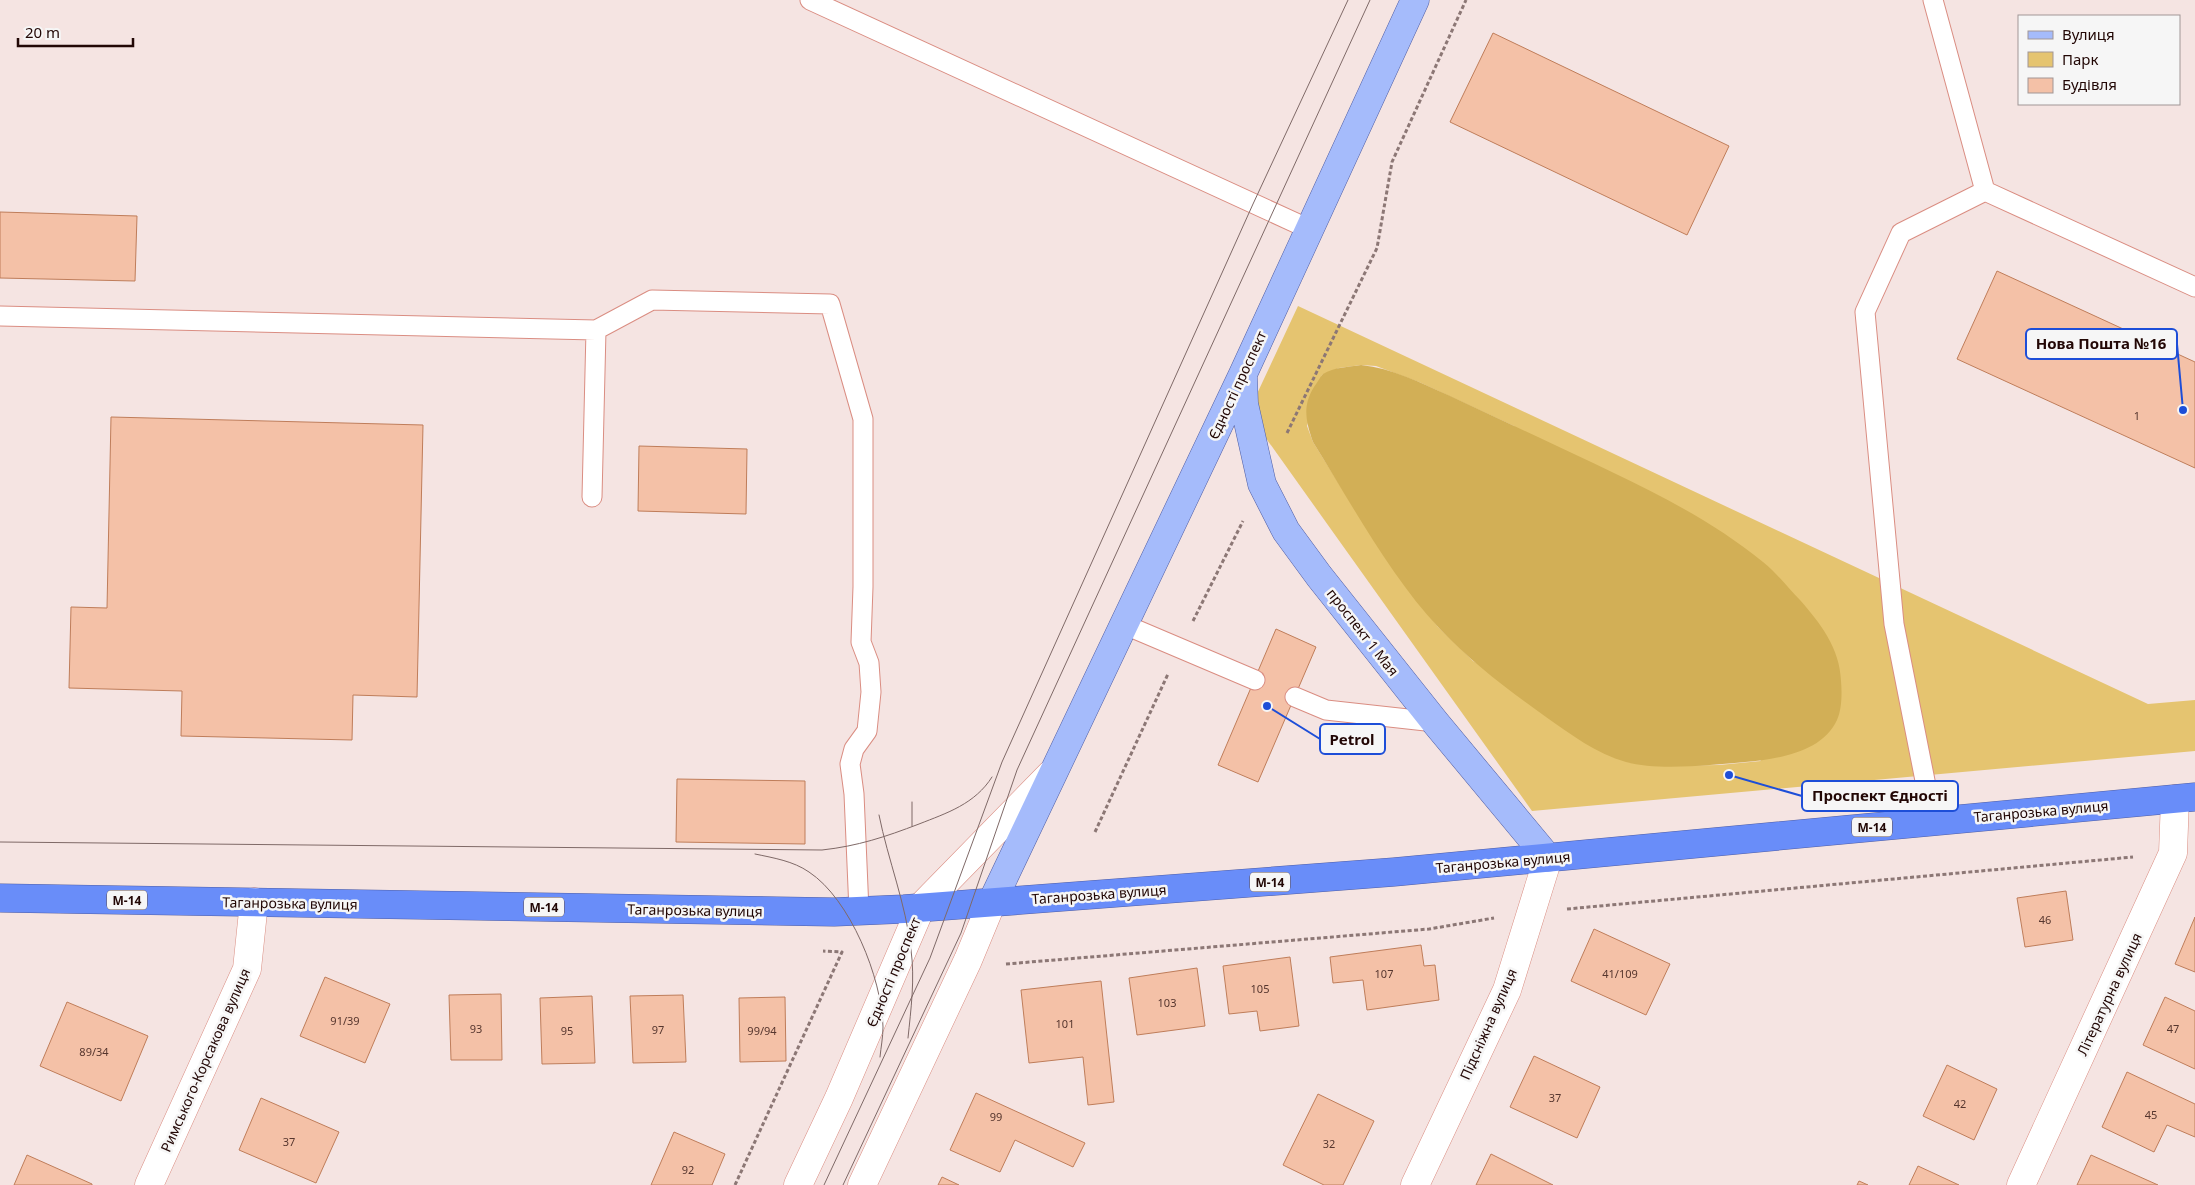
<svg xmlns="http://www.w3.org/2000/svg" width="2195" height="1185" viewBox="0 0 2195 1185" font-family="'Noto Sans',sans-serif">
  <rect width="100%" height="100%" fill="#f5e4e2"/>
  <path fill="#e5c470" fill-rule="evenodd" d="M 1298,306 L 2148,704 L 2195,700 L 2195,751 L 1532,811 L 1248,413 ZM 1361,365 L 1376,366 L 1419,382 L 1514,426 L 1761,761 L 1719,765 L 1657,766 L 1473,661 L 1438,627 L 1406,586 L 1372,537 L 1313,442 L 1307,426 L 1322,375 L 1339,368 Z"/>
  <path fill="#d2af56" d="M 1361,365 C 1392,368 1421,383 1448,395 C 1478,409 1508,423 1538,437 C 1615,474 1697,508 1763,562 C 1777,573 1788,588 1800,600 C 1820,623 1840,648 1841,681 C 1842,693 1842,709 1837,720 C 1822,753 1776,759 1745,762 C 1711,765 1658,771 1626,762 C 1597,754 1570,734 1546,717 C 1508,690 1471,662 1439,628 C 1390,576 1351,503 1313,442 C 1306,422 1302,406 1314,387 C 1317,383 1320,377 1323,374 C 1334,367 1349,367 1361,365 Z"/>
  <path fill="#f4c1a7" stroke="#bf7d5a" d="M 1493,33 L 1729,146 L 1687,235 L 1450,122 Z
    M 0,212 L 137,216 L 135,281 L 0,278 Z
    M 1997,271 L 2195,362 L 2195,468 L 1957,359 Z
    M 111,417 L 423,425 L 417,697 L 353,695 L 352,740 L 181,736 L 182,691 L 69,688 L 71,607 L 107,608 Z
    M 639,446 L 747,449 L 746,514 L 638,511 Z
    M 1276,629 L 1316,647 L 1258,782 L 1218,765 Z
    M 677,779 L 805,781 L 805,844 L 676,842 Z
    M 2066,891 L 2073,940 L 2025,947 L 2017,898 Z
    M 2195,917 L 2195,972 L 2175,964 Z
    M 1594,929 L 1670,964 L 1646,1015 L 1571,981 Z
    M 1421,945 L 1424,966 L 1435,965 L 1439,1000 L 1367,1010 L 1363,980 L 1333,983 L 1330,957 Z
    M 1290,957 L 1299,1026 L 1260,1031 L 1257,1011 L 1229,1014 L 1223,966 Z
    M 1197,968 L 1205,1026 L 1137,1035 L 1129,978 Z
    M 325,977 L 390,1004 L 365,1063 L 300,1036 Z
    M 1101,981 L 1114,1102 L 1088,1105 L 1083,1057 L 1029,1063 L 1021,990 Z
    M 501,994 L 502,1060 L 451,1060 L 449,995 Z
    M 683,995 L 686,1062 L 633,1063 L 630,996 Z
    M 592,996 L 595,1063 L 542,1064 L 540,998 Z
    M 785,997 L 786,1061 L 740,1062 L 739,998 Z
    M 2165,997 L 2195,1011 L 2195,1069 L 2143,1045 Z
    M 67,1002 L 148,1036 L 121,1101 L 40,1066 Z
    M 1534,1056 L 1600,1087 L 1577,1138 L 1510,1107 Z
    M 1947,1065 L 1997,1089 L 1974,1140 L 1923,1116 Z
    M 2127,1072 L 2195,1104 L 2195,1137 L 2167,1125 L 2154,1152 L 2102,1127 Z
    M 976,1093 L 1085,1143 L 1073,1167 L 1015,1140 L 1000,1172 L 950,1150 Z
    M 1318,1094 L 1374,1121 L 1343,1185 L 1324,1185 L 1283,1165 Z
    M 261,1098 L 339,1132 L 316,1183 L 239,1150 Z
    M 674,1132 L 725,1154 L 712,1185 L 651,1185 Z
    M 1491,1154 L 1553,1185 L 1476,1185 Z
    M 27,1155 L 92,1184 L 92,1185 L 14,1185 Z
    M 2091,1155 L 2158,1185 L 2077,1185 Z
    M 1918,1166 L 1959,1185 L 1909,1185 Z
    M 942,1177 L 959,1185 L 938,1185 Z
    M 1859,1181 L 1868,1185 L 1857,1185 Z"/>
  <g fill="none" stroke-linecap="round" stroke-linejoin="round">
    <g stroke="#da8d82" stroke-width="21">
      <path id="lane" d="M 810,0 L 1309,229
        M 1933,0 L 1985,191
        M 1985,191 L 2195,287
        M 0,316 L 596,330 L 652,300 L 830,304 L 863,419 L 863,587 L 861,642 L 869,663 L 871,692 L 867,731 L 854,749 L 850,764 L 854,794 L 859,911
        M 592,497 L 596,330
        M 1123,624 L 1255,680
        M 1295,697 L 1326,710 L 1435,722
        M 1933,821 L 1894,624 L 1865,312 L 1901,233 L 1985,191"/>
    </g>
    <g stroke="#da8d82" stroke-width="29">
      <path id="street" d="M 149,1185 L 247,969 L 254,902
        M 1415,1185 L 1507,990 L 1548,858
        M 2021,1185 L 2173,853 L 2175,799"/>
    </g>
    <g stroke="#da8d82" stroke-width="29">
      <path id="secondary" d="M 798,1185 L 839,1098 L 921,907 L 1051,774
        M 862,1185 L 968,960 L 992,902"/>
    </g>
    <g stroke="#505ea4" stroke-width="29">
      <path id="primary" d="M 1243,375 L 1244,404 L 1262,484 L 1286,531 L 1319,576 L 1435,722 L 1548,858
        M 992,902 L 1243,374 L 1415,0"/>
    </g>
    <g stroke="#505ea4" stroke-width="29">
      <path id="highway" d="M 0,898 L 834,912 L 904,909 L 1394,872 L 2195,797"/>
    </g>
    <path stroke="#8c7775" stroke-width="3" stroke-dasharray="4 2.5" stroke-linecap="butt" d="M 1287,433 L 1377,248 L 1392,162 L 1466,0
      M 1193,621 L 1243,521
      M 1095,832 L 1168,674
      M 1567,909 L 2133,857
      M 1006,964 L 1429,929 L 1494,918
      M 735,1185 L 842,952 L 823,951"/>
    <use href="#lane" stroke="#fff" stroke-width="19"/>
    <use href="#street" stroke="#fff" stroke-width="28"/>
    <use href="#secondary" stroke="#fff" stroke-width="28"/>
    <use href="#primary" stroke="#a5bbfb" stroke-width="28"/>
    <use href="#highway" stroke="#698df9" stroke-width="28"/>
    <path stroke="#7f6967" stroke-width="1" d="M 879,815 C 888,860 906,904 911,950 C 915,979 911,1009 908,1038
      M 912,826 L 912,802
      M 0,842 L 822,850 C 858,846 885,837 919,824 C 947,813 975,804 992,777
      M 755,854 C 774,858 793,861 809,872 C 850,899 882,978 883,1027 C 883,1037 881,1047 880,1057
      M 824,1185 L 930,958 L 1002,762 L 1253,204 L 1348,0
      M 843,1185 L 961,933 L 1017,770 L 1370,0"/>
  </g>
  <g text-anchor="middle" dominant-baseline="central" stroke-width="5" stroke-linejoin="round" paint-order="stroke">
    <g font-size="11" fill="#56362e">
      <text x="2137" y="415">1</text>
      <text x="2045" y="919">46</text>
      <text x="1384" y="973">107</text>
      <text x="1620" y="973">41/109</text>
      <text x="1260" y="988">105</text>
      <text x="1167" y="1002">103</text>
      <text x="345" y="1020">91/39</text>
      <text x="1065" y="1023">101</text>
      <text x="476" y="1028">93</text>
      <text x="2173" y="1028">47</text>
      <text x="658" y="1029">97</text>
      <text x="567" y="1030">95</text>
      <text x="762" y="1030">99/94</text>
      <text x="94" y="1051">89/34</text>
      <text x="1555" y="1097">37</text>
      <text x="1960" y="1103">42</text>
      <text x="2151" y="1114">45</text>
      <text x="996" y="1116">99</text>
      <text x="289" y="1141">37</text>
      <text x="1329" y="1143">32</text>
      <text x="688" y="1169">92</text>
    </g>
    <g fill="#f6f6f6" stroke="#624f4d" stroke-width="1">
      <rect x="1852" y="817.5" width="40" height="19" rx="4"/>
      <rect x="1250" y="872.5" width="40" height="19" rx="4"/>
      <rect x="107" y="890.5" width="40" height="19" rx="4"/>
      <rect x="524" y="897.5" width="40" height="19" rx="4"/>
    </g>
    <g font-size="12" font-weight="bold" fill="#220705">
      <text x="1872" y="827">М-14</text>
      <text x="1270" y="882">М-14</text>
      <text x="127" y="900">М-14</text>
      <text x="544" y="907">М-14</text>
    </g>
    <g font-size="14" fill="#220705" stroke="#f6f6f6">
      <text transform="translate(1237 385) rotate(-65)">Єдності проспект</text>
      <text transform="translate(1363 632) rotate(52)">проспект 1 Мая</text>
      <text transform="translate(2041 811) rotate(-5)">Таганрозька вулиця</text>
      <text transform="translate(1503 862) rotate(-5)">Таганрозька вулиця</text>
      <text transform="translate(1099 894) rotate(-4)">Таганрозька вулиця</text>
      <text transform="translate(290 903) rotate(1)">Таганрозька вулиця</text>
      <text transform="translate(695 910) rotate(1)">Таганрозька вулиця</text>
      <text transform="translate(893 972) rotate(-67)">Єдності проспект</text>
      <text transform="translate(2109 994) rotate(-65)">Літературна вулиця</text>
      <text transform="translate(1488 1024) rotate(-66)">Підсніжна вулиця</text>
      <text transform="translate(205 1060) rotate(-66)">Римського-Корсакова вулиця</text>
    </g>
  </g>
  <path fill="none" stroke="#1d4ed8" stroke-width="2" d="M2183 410L2177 344M1267 706L1320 739M1729 775L1802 796"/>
  <g fill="#1d4ed8" stroke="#f6f6f6" stroke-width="2">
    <circle cx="2183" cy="410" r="5"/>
    <circle cx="1267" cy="706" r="5"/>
    <circle cx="1729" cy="775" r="5"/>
  </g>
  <g fill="#f6f6f6" stroke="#1d4ed8" stroke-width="2">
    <rect x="2026" y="329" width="151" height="30" rx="5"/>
    <rect x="1320" y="724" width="65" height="30" rx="5"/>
    <rect x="1802" y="781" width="156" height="30" rx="5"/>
  </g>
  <g font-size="15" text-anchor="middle" font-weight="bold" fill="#220705">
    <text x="2101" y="349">Нова Пошта №16</text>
    <text x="1352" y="745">Petrol</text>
    <text x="1880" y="801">Проспект Єдності</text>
  </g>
  <rect x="2018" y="15" width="162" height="90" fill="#f6f6f6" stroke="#a19696"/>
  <rect x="2028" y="31" width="25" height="8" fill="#a5bbfb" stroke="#a19696"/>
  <text x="2062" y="40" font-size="15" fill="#220705">Вулиця</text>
  <rect x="2028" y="52" width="25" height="15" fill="#e5c470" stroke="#a19696"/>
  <text x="2062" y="65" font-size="15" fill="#220705">Парк</text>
  <rect x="2028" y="78" width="25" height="15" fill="#f4c1a7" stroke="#a19696"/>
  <text x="2062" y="90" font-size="15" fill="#220705">Будівля</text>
  <path d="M18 38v8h115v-8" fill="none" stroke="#220705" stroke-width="2.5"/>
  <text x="25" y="38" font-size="15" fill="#220705" stroke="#f6f6f6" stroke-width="4" paint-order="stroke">20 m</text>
</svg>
